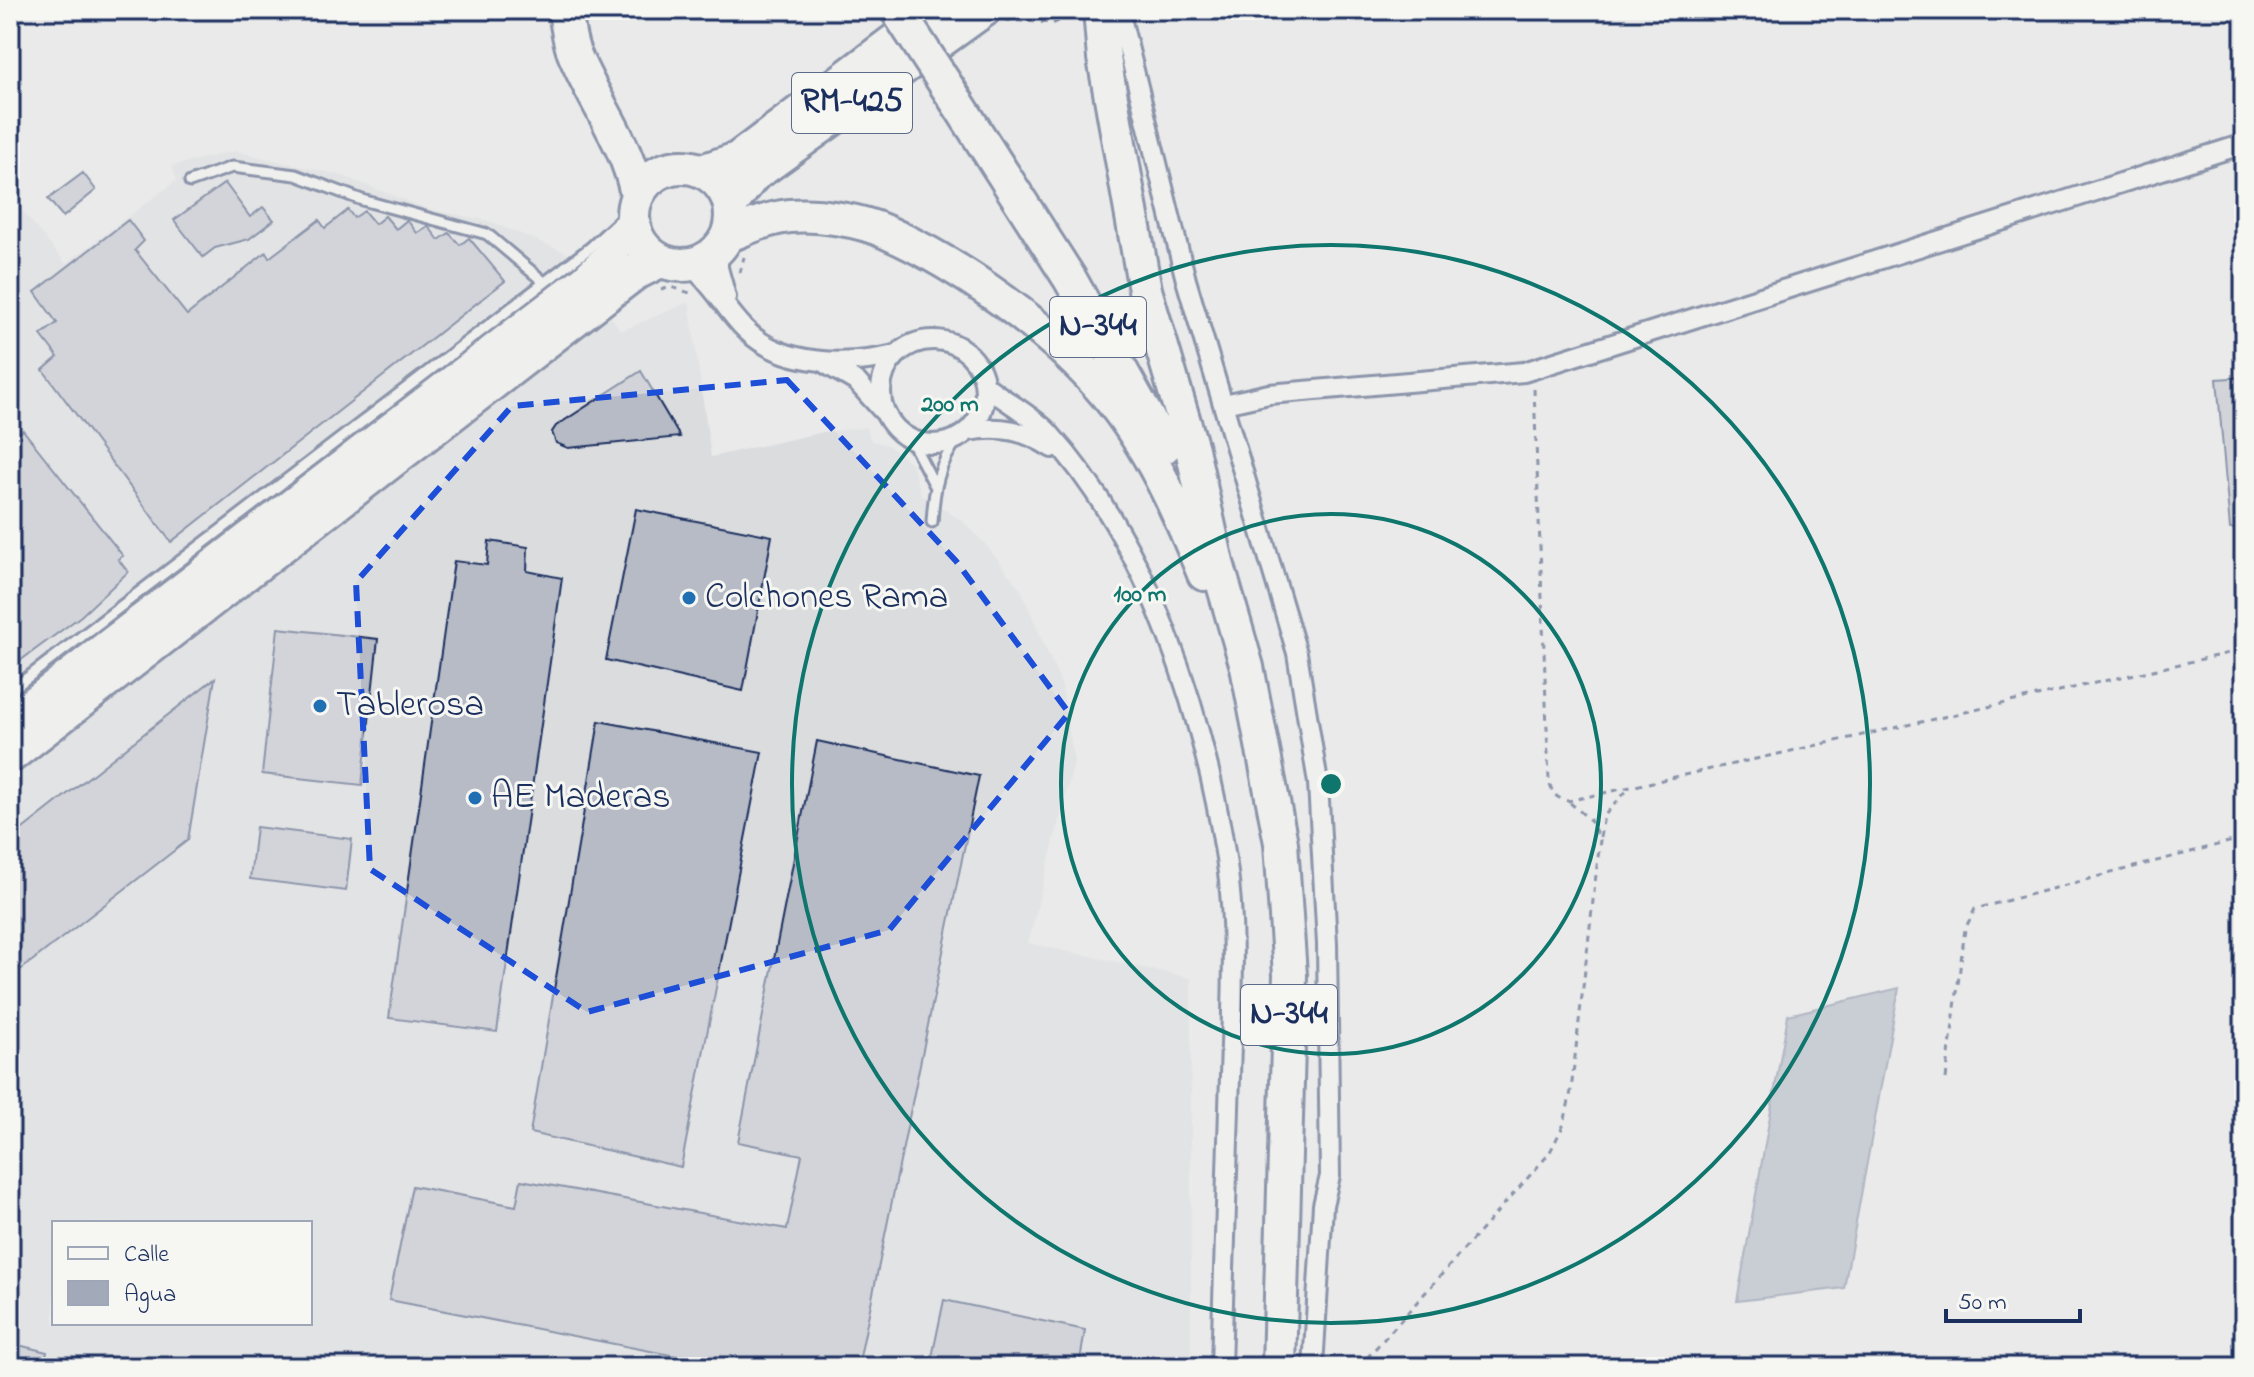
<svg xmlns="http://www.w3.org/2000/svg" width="2254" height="1377" viewBox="0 0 2254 1377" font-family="'Indie Flower',sans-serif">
  <rect width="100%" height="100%" fill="#e9eae9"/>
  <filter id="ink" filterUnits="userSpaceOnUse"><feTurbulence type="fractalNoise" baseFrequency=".0125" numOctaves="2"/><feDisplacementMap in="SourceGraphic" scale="16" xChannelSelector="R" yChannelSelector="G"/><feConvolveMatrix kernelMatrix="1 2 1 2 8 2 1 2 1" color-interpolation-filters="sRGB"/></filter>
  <g filter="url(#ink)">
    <path fill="#dadcde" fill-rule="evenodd" d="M 234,151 L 343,176 L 428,209 L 489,221 L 567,253 L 621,331 L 689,302 L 711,457 L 824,432 L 866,427 L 871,441 L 888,445 L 912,464 L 921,495 L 964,522 L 986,545 L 1021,590 L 1062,686 L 1074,762 L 1028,943 L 1191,978 L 1191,1367 L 10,1367 L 10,203 L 15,202 L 66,264 L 177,180 L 172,166 ZM 54,1223 L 310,1223 L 310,1323 L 54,1323 Z"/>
    <path fill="#a2aaba" stroke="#6c7995" stroke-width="2" d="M 1899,988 L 1844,1288 L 1737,1301 L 1788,1015 Z"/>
    <path fill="#b6bbc6" stroke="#1b2f5e" stroke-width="2" d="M 83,173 L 96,190 L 63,217 L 48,199 Z
      M 225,183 L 250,217 L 263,207 L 274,220 L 249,239 L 215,248 L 203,257 L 174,220 Z
      M 348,210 L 354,218 L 364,211 L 375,224 L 385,216 L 396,229 L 407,220 L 417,233 L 428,226 L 439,240 L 449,233 L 460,245 L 469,238 L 505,281 L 171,542 L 43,370 L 58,357 L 41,335 L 57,323 L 35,292 L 128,220 L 144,241 L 135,250 L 187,315 L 266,252 L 269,258 L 319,220 L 325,228 Z
      M 641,371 L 680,437 L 568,448 L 556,443 L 552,432 L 556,426 Z
      M 2244,377 L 2244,528 L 2230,529 L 2217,379 Z
      M 23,430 L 123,556 L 118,559 L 128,572 L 81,616 L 17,663 L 10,653 L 10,441 Z
      M 636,509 L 772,536 L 743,691 L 606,660 Z
      M 489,541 L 528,547 L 527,571 L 562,578 L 497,1032 L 389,1018 L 454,561 L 487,565 Z
      M 278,628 L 378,639 L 362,785 L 262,774 Z
      M 215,678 L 188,840 L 10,978 L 10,839 Z
      M 599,721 L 762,752 L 681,1167 L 530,1133 Z
      M 817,741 L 979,776 L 858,1367 L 732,1367 L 389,1300 L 412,1186 L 516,1206 L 521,1180 L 787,1229 L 802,1155 L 738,1142 Z
      M 256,827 L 352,839 L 346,891 L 250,879 Z
      M 944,1300 L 1085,1330 L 1079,1367 L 956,1367 L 931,1362 Z
      M 10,1343 L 47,1352 L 43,1367 L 10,1367 Z"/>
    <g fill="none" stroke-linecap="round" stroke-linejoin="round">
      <g stroke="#1b2f5e" stroke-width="15">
        <path id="lane" d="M 190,182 L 232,167 L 296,175 L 362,200 L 487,234 L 544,282
          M 911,440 L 934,484
          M 932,522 C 934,488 938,465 959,437
          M 10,691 L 591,247 L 634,207
          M 10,771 L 640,284 L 678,265"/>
      </g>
      <g stroke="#1b2f5e" stroke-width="24">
        <path id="street" d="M 1119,10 L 1186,280 L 1297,653 L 1318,783 L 1327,944 L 1330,1176 L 1323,1205 L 1313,1367
          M 718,248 L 718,268 L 726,297
          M 689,264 C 714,285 725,309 746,330 C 783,367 849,366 895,355
          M881 392a52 52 0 1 1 104 0a52 52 0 1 1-104 0Z
          M 826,364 L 857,382 L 883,411
          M 985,385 C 1003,400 1034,417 1048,432 C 1149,543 1203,712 1226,858 C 1237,929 1232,1004 1230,1076 C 1227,1173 1224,1270 1221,1367
          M 1224,404 L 1269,394 L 1524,372 L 2244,144
          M 968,431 C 1001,425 1024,430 1052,448"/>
      </g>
      <g stroke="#1b2f5e" stroke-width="34">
        <path id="primary" d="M 10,719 L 584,279 L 635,230
          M 10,749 L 635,268 L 659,260"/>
      </g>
      <g stroke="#1b2f5e" stroke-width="38">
        <path id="highway" d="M 565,10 C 567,24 569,40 574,53 C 594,102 627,142 637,195
          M 1100,10 L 1104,58 L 1145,290 L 1192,449 L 1217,563 L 1247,667 L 1281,843 L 1290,975 L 1279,1367
          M 957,102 L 1070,279 L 1164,447
          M633 216a49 49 0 1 1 98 0a49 49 0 1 1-98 0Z
          M 702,171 L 737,159 L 935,10
          M 730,206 L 753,176 L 984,10
          M 727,236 C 747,228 768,218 790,216 C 819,214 860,220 886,232 C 961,265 1053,331 1105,393 C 1150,446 1178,510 1204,574"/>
      </g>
      <path stroke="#1b2f5e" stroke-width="3" stroke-dasharray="6 6" stroke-linecap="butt" d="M 1005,20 L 1054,23 L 1076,14
        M 740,273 L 744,257
        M 661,290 L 671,287 L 693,294
        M 1534,389 L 1549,781 C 1552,793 1555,798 1568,801 L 2229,653
        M 1600,837 L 1604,816 L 1630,787
        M 1946,1079 L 1965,929 L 1975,909 L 2244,838
        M 1359,1367 L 1549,1154 L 1564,1124 L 1571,1091 L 1600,840 L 1590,820 L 1568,801"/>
      <use href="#lane" stroke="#f6f6f2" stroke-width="9"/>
      <use href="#street" stroke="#f6f6f2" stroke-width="18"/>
      <use href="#primary" stroke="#f6f6f2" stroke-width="28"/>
      <use href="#highway" stroke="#f6f6f2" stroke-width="32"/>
      <g stroke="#1b2f5e" stroke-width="38" stroke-linecap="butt">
        <path id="highway-bridge" d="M 897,10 L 957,102"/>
      </g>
      <use href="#highway-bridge" stroke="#f6f6f2" stroke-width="32"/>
    </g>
  </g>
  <path d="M0 0H2254V1377H0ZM 787,380 L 956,561 L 1069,713 L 889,930 L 587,1012 L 370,869 L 356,582 L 512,406 Z" fill="#e9eae9" fill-opacity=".55" fill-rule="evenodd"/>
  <path fill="none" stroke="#1d4ed8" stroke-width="6" stroke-dasharray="16 10" stroke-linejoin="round" d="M 787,380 L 956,561 L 1069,713 L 889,930 L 587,1012 L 370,869 L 356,582 L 512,406 Z"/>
  <g fill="none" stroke="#0f766e" stroke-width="4">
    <circle cx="1331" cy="784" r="270"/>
    <circle cx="1331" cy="784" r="539"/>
  </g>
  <g fill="#1f6fb2" stroke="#f6f6f2" stroke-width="3">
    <circle cx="689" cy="598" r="8"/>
    <circle cx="320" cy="706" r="8"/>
    <circle cx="475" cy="798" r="8"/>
  </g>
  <g text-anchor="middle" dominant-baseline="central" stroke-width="6" stroke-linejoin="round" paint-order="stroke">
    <g fill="#f6f6f2" stroke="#5d6b8a" stroke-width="2">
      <rect x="792" y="73" width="120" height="60" rx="6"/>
      <rect x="1050" y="297" width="96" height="60" rx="6"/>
      <rect x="1241" y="985" width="96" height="60" rx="6"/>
    </g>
    <g font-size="34" font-weight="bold" fill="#1b2f5e">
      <text x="852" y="103">RM-425</text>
      <text x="1098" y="327">N-344</text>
      <text x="1289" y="1015">N-344</text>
    </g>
    <g font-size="36" fill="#1b2f5e" stroke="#f6f6f2" text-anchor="start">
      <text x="705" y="598">Colchones Rama</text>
      <text x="336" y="706">Tablerosa</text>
      <text x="491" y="798">AE Maderas</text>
    </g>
  </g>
  <circle cx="1331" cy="784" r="12" fill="#0f766e" stroke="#f6f6f2" stroke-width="4"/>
  <g font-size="24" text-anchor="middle" font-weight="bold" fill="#0f766e" stroke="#f6f6f2" stroke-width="6" stroke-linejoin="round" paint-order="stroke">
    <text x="950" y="411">200 m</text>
    <text x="1140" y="601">100 m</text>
  </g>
  <rect width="2254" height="1377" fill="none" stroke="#f6f6f2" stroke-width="40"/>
  <rect x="20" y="20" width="2214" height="1337" fill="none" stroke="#1b2f5e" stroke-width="3" filter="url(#ink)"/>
  <rect x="52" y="1221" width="260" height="104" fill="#f6f6f2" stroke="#9ea6b7" stroke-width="2"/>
  <rect x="68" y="1247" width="40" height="12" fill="#f6f6f2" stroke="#9ea6b7" stroke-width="2"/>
  <text x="124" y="1261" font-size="24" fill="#1b2f5e">Calle</text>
  <rect x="68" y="1281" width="40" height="24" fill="#a2aaba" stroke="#9ea6b7" stroke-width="2"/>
  <text x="124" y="1301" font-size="24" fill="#1b2f5e">Agua</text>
  <path d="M1946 1309v12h134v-12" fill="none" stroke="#1b2f5e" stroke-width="4"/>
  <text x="1958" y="1309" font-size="24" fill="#1b2f5e" stroke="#f6f6f2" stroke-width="6" paint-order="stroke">50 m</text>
</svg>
